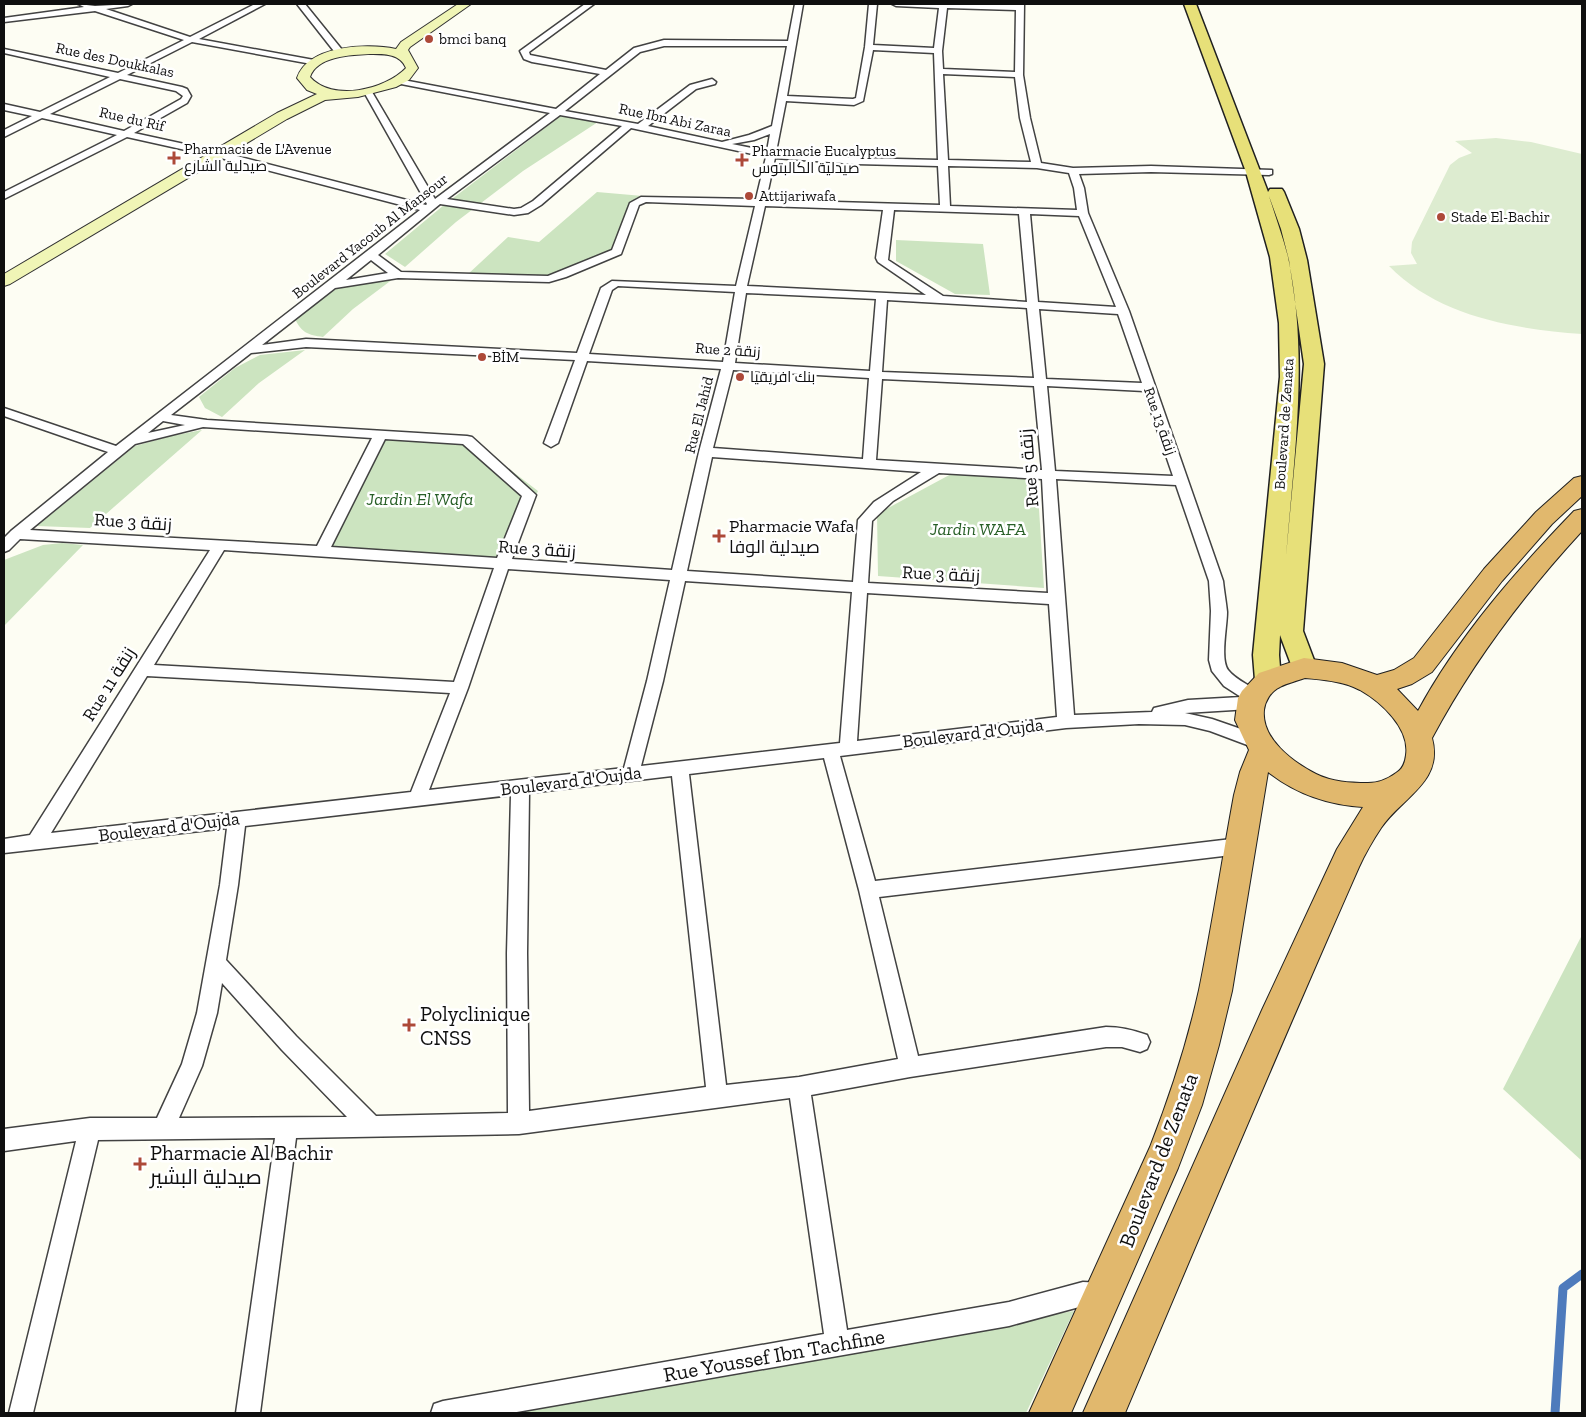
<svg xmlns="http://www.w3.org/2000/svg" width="1586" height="1417" viewBox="0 0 1586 1417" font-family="'Zilla Slab',Cairo,serif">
  <rect width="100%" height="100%" fill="#fdfdf3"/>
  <path fill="#cce4c0" d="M 562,115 L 601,120 L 523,171 L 456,222 L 405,267 L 385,254 L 444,205 Z
    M 597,192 L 643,196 L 622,248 L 540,283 L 467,275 L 508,237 L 539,242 Z
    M 896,240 L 983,244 L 990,295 L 955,294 L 896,261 Z
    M 393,279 L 353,309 L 323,337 C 308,335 302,333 295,319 L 336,289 Z
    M 305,350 L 259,383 L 222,417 L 205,408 L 199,397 L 235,368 L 260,355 Z
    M 202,430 L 90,528 L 37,526 L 135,446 L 171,436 Z
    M 380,435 L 479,446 L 538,491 L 502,565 L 321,552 Z
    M 953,473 L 1037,477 L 1044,588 L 878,576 L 877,514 Z
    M 62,543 L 83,545 L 4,626 L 4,560 L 43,545 Z
    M 1582,935 L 1582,1161 L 1503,1089 Z
    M 1074,1311 L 1026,1413 L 457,1413 Z"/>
  <path fill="#ddecd0" d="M 1496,138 L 1531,142 L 1582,154 L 1582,334 C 1515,329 1439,317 1389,266 L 1417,264 L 1411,253 L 1412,242 L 1450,165 L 1459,158 L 1472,153 L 1455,141 Z"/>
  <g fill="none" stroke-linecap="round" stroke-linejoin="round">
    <path stroke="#4e7bbc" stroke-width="9" d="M 1555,1413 L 1563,1288 L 1582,1274"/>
    <g stroke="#424242" stroke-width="3">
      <path id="street" d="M 78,4 L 95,6 L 132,4 L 128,6 L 106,9 L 190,37 L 255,4 L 265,4 L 199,39 L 314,60 L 317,61 L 317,65 L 192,42 L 127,75 L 182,87 L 187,89 L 191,96 L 187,103 L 134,133 L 221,152 L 426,205 L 427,204 L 364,92 L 365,90 L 371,90 L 372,92 L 435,199 L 550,113 L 401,84 L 398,83 L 398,79 L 556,109 L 600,74 L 532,62 L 524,59 L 520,51 L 585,4 L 594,4 L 529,52 L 530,55 L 606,70 L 634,48 L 664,40 L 788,41 L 795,4 L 803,4 L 787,96 L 853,99 L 856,98 L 865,47 L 869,4 L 877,4 L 873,45 L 934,48 L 939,8 L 896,6 L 892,4 L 1016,5 L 1016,4 L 1024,4 L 1023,75 L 1030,118 L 1041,163 L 1073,168 L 1151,166 L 1272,170 L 1272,174 L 1269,175 L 1151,172 L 1079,174 L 1084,188 L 1088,213 L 1129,311 L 1223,581 C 1224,591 1226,602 1227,612 C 1227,627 1220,659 1228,670 C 1237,682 1254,685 1261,697 L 1256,707 L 1250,709 L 1185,713 L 1212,719 L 1264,737 L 1266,742 L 1264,747 L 1258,749 L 1210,731 L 1185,725 L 1139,724 L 1066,728 L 840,756 L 875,881 L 1240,838 L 1246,841 L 1249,846 L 1246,851 L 1240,854 L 879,897 L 918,1056 L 1106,1027 C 1121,1027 1133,1030 1147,1035 L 1150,1042 L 1147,1049 L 1140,1052 L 1122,1047 L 1106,1047 L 910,1077 L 811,1095 L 847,1330 L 1009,1302 L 1083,1282 L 1104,1283 L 1112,1287 L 1116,1295 L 1112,1303 L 1104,1307 L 1083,1306 L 1009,1326 L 511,1413 L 431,1413 L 434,1404 L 443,1401 L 824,1334 L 790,1098 L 519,1134 L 296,1138 L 260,1413 L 236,1413 L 275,1138 L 98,1140 L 33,1413 L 9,1413 L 76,1141 L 4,1151 L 4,1129 L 90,1118 L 157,1118 L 182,1064 L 197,1013 L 220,885 L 227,828 L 4,853 L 4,839 L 30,835 L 210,550 L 20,539 L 9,550 L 4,552 L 4,538 L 11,531 L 108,452 L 4,416 L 4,408 L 116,446 L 420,210 L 217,157 L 127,137 L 4,199 L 4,192 L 117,135 L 42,118 L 4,137 L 4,130 L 32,116 L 4,110 L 4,104 L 40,112 L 110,77 L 4,53 L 4,49 L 118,73 L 184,40 L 95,11 L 4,22 L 4,18 L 84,7 ZM 947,8 L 1016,10 L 1015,72 L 943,69 L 942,51 ZM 664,46 L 787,46 L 772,126 L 749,135 L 722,142 L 648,126 L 696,89 L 715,84 L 716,82 L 712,79 L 690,85 L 638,124 L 565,111 L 640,52 ZM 873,50 L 934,53 L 938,160 L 856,158 L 776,152 L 786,101 L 854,105 L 863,101 ZM 943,74 L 1015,77 L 1020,118 L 1031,162 L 948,160 ZM 120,79 L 176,91 L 183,96 L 181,99 L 124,131 L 50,114 ZM 560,115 L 622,126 L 533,201 L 521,208 L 514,209 L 447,199 ZM 631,128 L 766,157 L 756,199 L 641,197 L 630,203 L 612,250 L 548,276 L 401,272 L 378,255 L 440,204 L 514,215 L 528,213 L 541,205 ZM 770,134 L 767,151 L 732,144 L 754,140 ZM 775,158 L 856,164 L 938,166 L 940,205 L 766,200 ZM 948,166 L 1037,168 L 1069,173 L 1074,188 L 1077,210 L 950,206 ZM 646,202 L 755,206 L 736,286 L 612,281 L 601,288 L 577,353 L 306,339 L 262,345 L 335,288 L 398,278 L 549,282 L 566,277 L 621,254 L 639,205 ZM 765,206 L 883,210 L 876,258 L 878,262 L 926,295 L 747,286 ZM 894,210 L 1019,214 L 1027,302 L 943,296 L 888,260 ZM 1030,214 L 1079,216 L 1116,307 L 1038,302 ZM 371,260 L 388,273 L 346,280 ZM 618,286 L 735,292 L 723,362 L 589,354 L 612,290 ZM 746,293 L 876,299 L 870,371 L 735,363 ZM 887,300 L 1027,308 L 1034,378 L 882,372 ZM 1039,309 L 1118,314 L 1142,383 L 1046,379 ZM 306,347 L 575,360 L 544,443 L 551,447 L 558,443 L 587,361 L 721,369 L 699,452 L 672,570 L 512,559 L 536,495 L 472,437 L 467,436 L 207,420 L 171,415 L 251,353 ZM 733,370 L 869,378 L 863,459 L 713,448 ZM 882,379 L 1034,386 L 1042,470 L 876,460 ZM 1047,386 L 1144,391 L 1173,476 L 1055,471 ZM 163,421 L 185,425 L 148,433 ZM 203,427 L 372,438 L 317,546 L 30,530 L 135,444 ZM 385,439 L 463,444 L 522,496 L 497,558 L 331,547 ZM 712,457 L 921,472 L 874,502 L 858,520 L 853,582 L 687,571 ZM 939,473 L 1042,479 L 1048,593 L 868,583 L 872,521 L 893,501 ZM 1056,479 L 1176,485 L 1209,581 L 1211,611 L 1209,660 L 1212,671 L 1224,686 L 1241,697 L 1188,700 L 1154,708 L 1152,712 L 1074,715 ZM 224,550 L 494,568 L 454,682 L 154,665 ZM 508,569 L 670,580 L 647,681 L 624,768 L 429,790 L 468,688 ZM 685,581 L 852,592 L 840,743 L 641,766 L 663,681 ZM 867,593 L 1049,604 L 1057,717 L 857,741 ZM 147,676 L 450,693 L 411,792 L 51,833 ZM 824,758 L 859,890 L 898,1059 L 799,1077 L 726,1085 L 689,774 ZM 672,776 L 706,1087 L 529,1111 L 527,953 L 529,793 ZM 511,795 L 507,953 L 508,1113 L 376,1116 L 296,1036 L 226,960 L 238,885 L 245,826 ZM 222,983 L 282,1050 L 347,1117 L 179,1118 L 202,1066 L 217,1013 Z
        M 297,4 L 305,4 L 343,51 L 343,55 L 337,55 Z"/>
    </g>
    <g stroke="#313131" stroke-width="2">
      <path id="secondary" d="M 458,4 L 471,4 L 410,47 L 408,50 L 418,68 L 409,80 L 396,87 L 358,97 L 325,100 L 287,119 L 10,284 L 4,286 L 4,274 L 277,113 L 317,94 L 307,90 L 297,78 C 308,45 367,43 396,49 L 401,42 ZM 370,54 C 383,54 400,53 406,68 C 385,90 332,102 310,77 C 317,56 351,55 370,54 Z"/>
    </g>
    <g stroke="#202020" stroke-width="3">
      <path id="primary" d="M 1184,4 L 1196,4 L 1268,192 L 1270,189 L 1282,189 L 1284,192 L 1299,229 L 1307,260 L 1324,364 L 1303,631 L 1317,668 L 1313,675 L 1304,677 L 1295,675 L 1280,635 L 1279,655 L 1281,680 L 1277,687 L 1268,690 L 1259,687 L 1255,680 L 1253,655 L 1280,377 L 1279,323 L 1270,257 L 1246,172 ZM 1269,196 L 1281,229 L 1289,260 L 1304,364 L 1286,556 C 1294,457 1309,356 1288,257 C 1283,237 1275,216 1269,196 Z"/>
    </g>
    <g stroke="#202020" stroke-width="2">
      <path id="highway" d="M 1582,476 L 1582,496 L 1552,524 L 1502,581 L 1432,672 L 1412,684 L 1397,689 L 1418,711 C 1458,637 1516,571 1574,511 L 1582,509 L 1582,531 C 1524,594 1472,663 1432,738 C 1444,782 1402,797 1381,828 C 1373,840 1365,854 1359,867 C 1279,1048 1202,1231 1125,1413 L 1083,1413 L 1262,1010 L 1337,849 L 1363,807 C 1328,805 1296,794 1268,772 L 1232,991 L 1219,1045 L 1202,1105 L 1178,1168 L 1071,1413 L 1029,1413 L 1150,1147 C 1170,1096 1187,1044 1199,990 C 1212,926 1222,860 1234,795 L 1240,772 L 1249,750 L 1235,720 L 1238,698 L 1242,691 L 1259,673 L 1304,658 L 1342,663 L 1377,675 L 1394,670 L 1414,658 L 1484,569 L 1536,512 L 1574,478 ZM 1305,678 C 1324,680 1343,681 1360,690 C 1381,702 1410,728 1406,755 C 1405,763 1403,769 1396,773 C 1388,779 1378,783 1368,783 C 1350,783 1332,782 1316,774 C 1293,762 1261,739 1264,710 C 1265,701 1271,691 1280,687 C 1287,683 1297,681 1305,678 Z"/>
    </g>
    <use href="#street" fill="#fff" fill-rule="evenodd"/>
    <use href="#secondary" fill="#f0f5b6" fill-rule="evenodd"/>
    <use href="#primary" fill="#e7e079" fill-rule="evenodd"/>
    <use href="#highway" fill="#e1b86d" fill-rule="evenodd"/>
  </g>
  <g fill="#ad4939" stroke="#fff" stroke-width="2">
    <circle cx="429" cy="39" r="5"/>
    <path d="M171.5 150.5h5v5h5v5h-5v5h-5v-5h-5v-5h5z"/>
    <path d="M739.5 152.5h5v5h5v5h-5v5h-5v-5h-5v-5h5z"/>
    <circle cx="749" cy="196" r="5"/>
    <circle cx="1441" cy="217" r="5"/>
    <circle cx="482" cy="357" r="5"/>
    <circle cx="740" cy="377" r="5"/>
    <path d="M716.5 528.5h5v5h5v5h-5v5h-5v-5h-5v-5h5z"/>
    <path d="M406.5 1017.5h5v5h5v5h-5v5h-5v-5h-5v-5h5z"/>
    <path d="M137.5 1156.5h5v5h5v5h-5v5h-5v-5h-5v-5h5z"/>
  </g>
  <g text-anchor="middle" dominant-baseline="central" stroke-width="5" stroke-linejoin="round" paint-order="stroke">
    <g font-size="15" fill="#0f0f0f" stroke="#fff" text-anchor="start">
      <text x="439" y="39">bmci banq</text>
      <text x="184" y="149">Pharmacie de L'Avenue<tspan x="184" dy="17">صيدلية الشارع</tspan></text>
      <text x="752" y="151">Pharmacie Eucalyptus<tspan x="752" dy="17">صيدلية الكالبتوس</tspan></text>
      <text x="759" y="196">Attijariwafa</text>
      <text x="1451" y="217">Stade El-Bachir</text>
      <text x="492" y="357">BİM</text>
      <text x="750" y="377">بنك افريقيا</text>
    </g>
    <g font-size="15" fill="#0f0f0f" stroke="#fff">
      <text transform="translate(115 60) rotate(12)">Rue des Doukkalas</text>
      <text transform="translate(132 119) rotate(13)">Rue du Rif</text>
      <text transform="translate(675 120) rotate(12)">Rue Ibn Abi Zaraa</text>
      <text transform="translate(370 236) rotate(-38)">Boulevard Yacoub Al Mansour</text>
      <text transform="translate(728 350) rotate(4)">Rue 2 زنقة</text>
      <text transform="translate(699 415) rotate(-76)">Rue El Jahid</text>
      <text transform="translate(1160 421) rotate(71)">Rue 13 زنقة</text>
      <text transform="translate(1284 424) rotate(-86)">Boulevard de Zenata</text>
    </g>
    <g font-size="18" fill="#0f0f0f" stroke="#fff">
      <text transform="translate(1029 468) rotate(-95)">Rue 5 زنقة</text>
      <text transform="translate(133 522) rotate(4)">Rue 3 زنقة</text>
      <text transform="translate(537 549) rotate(4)">Rue 3 زنقة</text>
      <text transform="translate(941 574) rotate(3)">Rue 3 زنقة</text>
      <text transform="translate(109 684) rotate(-58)">Rue 11 زنقة</text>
      <text transform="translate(973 733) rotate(-7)">Boulevard d'Oujda</text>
      <text transform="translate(571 781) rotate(-7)">Boulevard d'Oujda</text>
      <text transform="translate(169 827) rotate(-7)">Boulevard d'Oujda</text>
    </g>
    <g font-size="18" font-style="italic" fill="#285f27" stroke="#fff">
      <text x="420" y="499">Jardin El Wafa</text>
      <text x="978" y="529">Jardin WAFA</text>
    </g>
    <g font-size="18" fill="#0f0f0f" stroke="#fff" text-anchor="start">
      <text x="729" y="526">Pharmacie Wafa<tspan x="729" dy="21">صيدلية الوفا</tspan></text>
    </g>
    <g font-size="21" fill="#0f0f0f" stroke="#fff" text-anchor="start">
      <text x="420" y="1013">Polyclinique<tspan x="420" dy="24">CNSS</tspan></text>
      <text x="150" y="1152">Pharmacie Al Bachir<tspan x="150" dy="24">صيدلية البشير</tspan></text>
    </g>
    <g font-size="21" fill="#0f0f0f" stroke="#fff">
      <text transform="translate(1158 1160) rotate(-69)">Boulevard de Zenata</text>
      <text transform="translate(774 1355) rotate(-10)">Rue Youssef Ibn Tachfine</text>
    </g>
  </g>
  <rect width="1586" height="1417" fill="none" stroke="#0f0f0f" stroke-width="10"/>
</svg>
